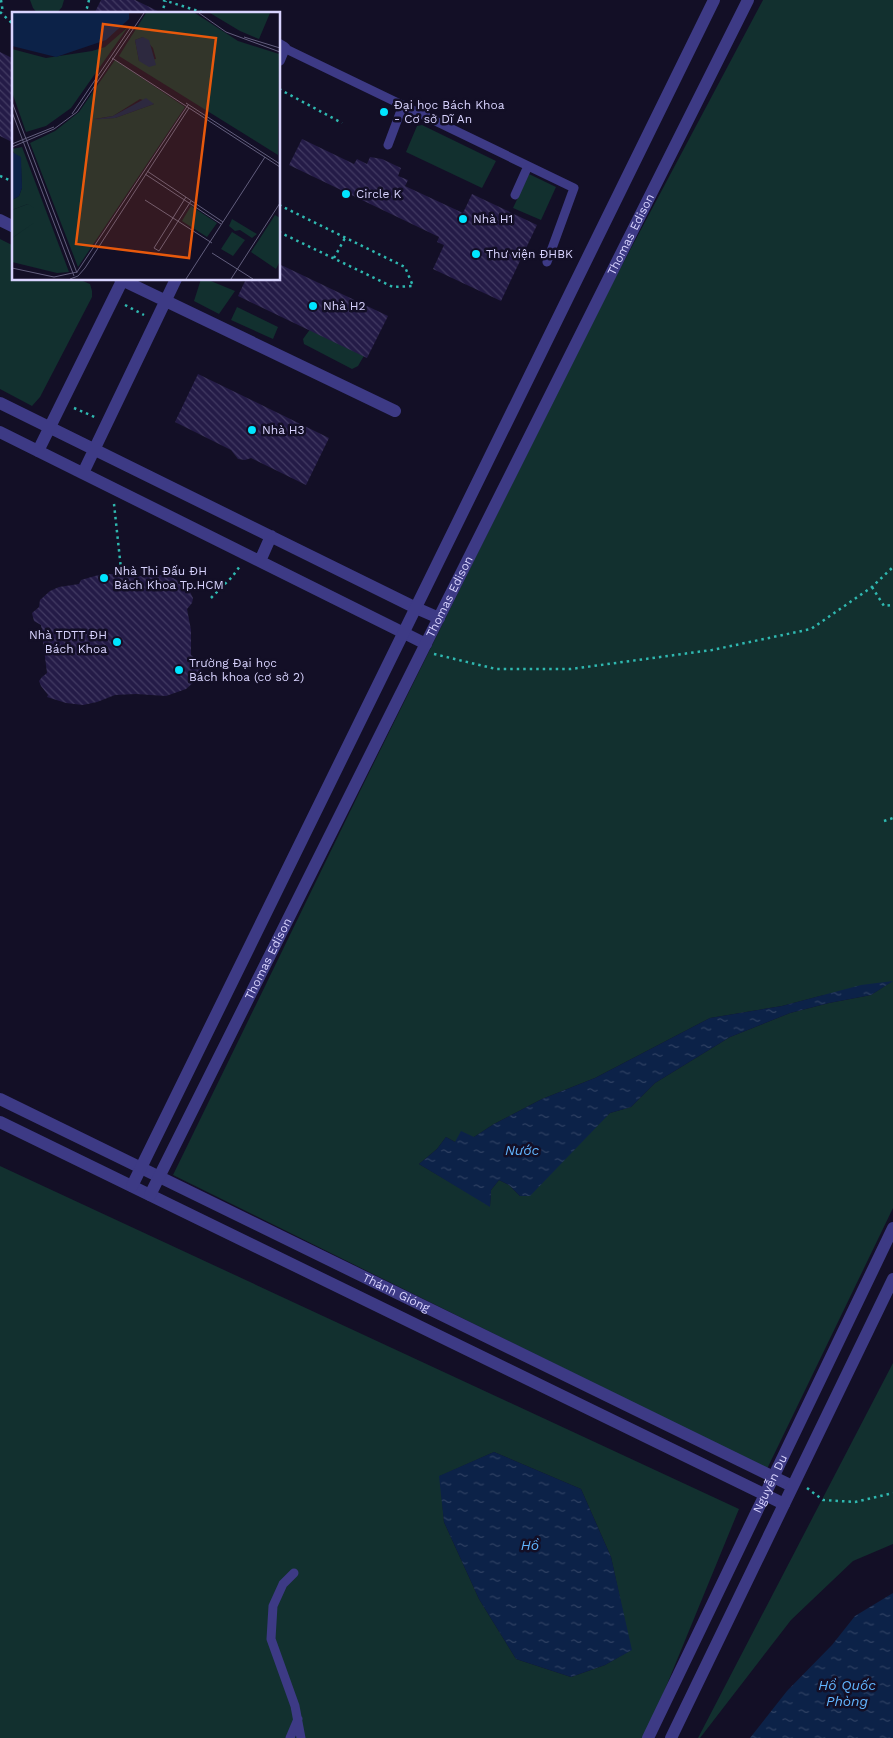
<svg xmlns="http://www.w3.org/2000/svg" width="893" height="1738" viewBox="0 0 893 1738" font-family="'Work Sans',sans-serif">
  <defs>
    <pattern id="water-ripples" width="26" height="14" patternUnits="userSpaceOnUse" patternTransform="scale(1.25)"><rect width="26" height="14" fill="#0c2248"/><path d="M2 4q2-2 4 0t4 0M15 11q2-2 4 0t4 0" fill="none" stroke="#2f4163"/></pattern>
    <pattern id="building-back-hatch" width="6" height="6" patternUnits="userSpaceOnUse" patternTransform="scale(1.25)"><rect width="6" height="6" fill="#241b47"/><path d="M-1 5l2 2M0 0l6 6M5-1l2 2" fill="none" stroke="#433b63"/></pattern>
  </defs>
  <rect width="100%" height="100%" fill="#130f26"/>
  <path fill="#12302f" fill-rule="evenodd" d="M 30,0 L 64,0 L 62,7 L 57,13 L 38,14 L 33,8 Z
    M 763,0 L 893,0 L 893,1208 L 767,1469 L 173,1175 L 360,791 L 595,316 ZM 891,982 L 871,995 L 829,1003 L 790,1013 L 730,1037 L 655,1083 L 631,1107 L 610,1113 L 520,1196 L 509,1185 L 499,1180 L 491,1190 L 490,1206 L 419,1164 L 437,1149 L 446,1137 L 455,1142 L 474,1137 L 494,1124 L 542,1099 L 595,1078 L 710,1018 L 782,1006 L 820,996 Z
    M 422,125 L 496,161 L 482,188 L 406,152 L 417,126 Z
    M 529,174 L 556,187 L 541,220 L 513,208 Z
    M 0,239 L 14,246 L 14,279 L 78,279 L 90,284 L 92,291 L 92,297 L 40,397 L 32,406 L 0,389 Z
    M 201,279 L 206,279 L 235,291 L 219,314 L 194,301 Z
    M 237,307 L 278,327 L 273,339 L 231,320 Z
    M 311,328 L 365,354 L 358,366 L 352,369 L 304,344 L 303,339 Z
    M 0,1166 L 739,1509 L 645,1738 L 0,1738 ZM 494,1452 L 581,1489 L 611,1557 L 631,1650 L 605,1665 L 571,1677 L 516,1659 L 479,1599 L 444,1522 L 440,1476 Z
    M 893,1363 L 893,1544 L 853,1561 L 791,1620 L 700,1738 L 698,1738 Z"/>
  <path fill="url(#water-ripples)" d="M 893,981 L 871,995 L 829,1003 L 790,1013 L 730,1037 L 655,1083 L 631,1107 L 610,1113 L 530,1196 L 520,1196 L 509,1185 L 499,1180 L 491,1190 L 490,1207 L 419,1164 L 437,1149 L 446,1137 L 455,1142 L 461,1131 L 474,1137 L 494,1124 L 542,1099 L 595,1078 L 710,1018 L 782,1006 L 861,985 Z
    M 494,1452 L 581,1489 L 611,1557 L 632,1650 L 605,1665 L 571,1677 L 516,1659 L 479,1599 L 444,1522 L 439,1476 Z
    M 893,1593 L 893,1738 L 750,1738 L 787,1691 L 832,1645 L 855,1616 Z"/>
  <path fill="url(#building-back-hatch)" d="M 101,0 L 135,0 L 164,14 L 94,14 Z
    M 0,52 L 14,59 L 14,143 L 0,136 Z
    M 302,139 L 354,164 L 357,159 L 367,164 L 370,157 L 382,159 L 401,168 L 398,176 L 408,180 L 405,186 L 463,213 L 472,194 L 537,225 L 501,301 L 433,269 L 444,245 L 437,242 L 439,237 L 289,165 Z
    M 279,264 L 388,316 L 367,358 L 238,296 L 246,279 L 279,279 Z
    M 198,374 L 329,438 L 306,485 L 251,458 L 245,460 L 238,459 L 231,450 L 175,422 Z
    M 102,574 L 115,574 L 136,577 L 146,575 L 162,575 L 173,578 L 180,582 L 184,589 L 190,592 L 193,598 L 192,603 L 187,609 L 191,630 L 191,655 L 200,661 L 201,665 L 201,670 L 198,674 L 194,676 L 194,682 L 186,689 L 166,696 L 136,694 L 115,695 L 97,702 L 83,705 L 66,703 L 47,697 L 48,695 L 41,686 L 39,681 L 42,677 L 47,673 L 41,625 L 34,621 L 32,613 L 39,607 L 40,600 L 50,591 L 59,587 L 79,584 L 81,580 Z"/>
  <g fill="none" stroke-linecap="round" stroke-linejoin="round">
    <path stroke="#2fb8b0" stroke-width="2.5" stroke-dasharray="2.5 4" stroke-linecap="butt" d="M 1,0 L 3,13
      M 163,0 L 208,14
      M 0,12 L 14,25
      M 83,14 L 87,8 L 89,0
      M 161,14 L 166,1
      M 279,89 L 342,123
      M 0,176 L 14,182
      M 279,205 L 405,267 L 413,286 L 393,287 L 279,232
      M 334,258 L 345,238
      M 125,305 L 144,315
      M 74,408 L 97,418
      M 114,504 L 121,569
      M 872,587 L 884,606 L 893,605
      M 211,598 L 232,577 L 240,566
      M 434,654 L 496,669 L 571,669 L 712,650 L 811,629 L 872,587 L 893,567
      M 884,821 L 893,818
      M 807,1488 L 823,1500 L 855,1502 L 893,1493"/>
    <path stroke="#3d3a85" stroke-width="9" d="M 284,48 L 574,188 L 547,262
      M 388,145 L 403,105
      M 515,195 L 528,166
      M 294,1573 L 283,1584 L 273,1606 L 271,1639 L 295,1706 L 301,1738
      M 290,1738 L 298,1719"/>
    <path stroke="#3d3a85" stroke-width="12" d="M 279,45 L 284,48 L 279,60
      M 0,220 L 14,227
      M 120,279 L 395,411
      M 0,403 L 416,608 L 439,618
      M 0,432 L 426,644
      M 38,451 L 123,279
      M 83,473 L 176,279
      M 260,561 L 271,536"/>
    <g stroke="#3d3a85" stroke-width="12">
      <path id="s1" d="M 0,1099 L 792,1486"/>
      <path d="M 0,1122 L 784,1504"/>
      <path d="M 132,1186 L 714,0"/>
      <path id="s2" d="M 150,1195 L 748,0"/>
      <path id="s3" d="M 648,1738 L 893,1228"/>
      <path d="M 671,1738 L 893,1279"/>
    </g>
  </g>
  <g fill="#00e5ff" stroke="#130f26" stroke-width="2">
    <circle cx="384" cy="112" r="5"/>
    <circle cx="346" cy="194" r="5"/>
    <circle cx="463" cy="219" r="5"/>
    <circle cx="476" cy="254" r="5"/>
    <circle cx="313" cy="306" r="5"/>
    <circle cx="252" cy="430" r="5"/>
    <circle cx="104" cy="578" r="5"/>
    <circle cx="117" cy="642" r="5"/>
    <circle cx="179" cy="670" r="5"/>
  </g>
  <g text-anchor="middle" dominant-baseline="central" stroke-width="5" stroke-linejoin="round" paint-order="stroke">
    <g font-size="12" fill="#d9d4ff" stroke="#130f26" text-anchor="start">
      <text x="394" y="105">Đại học Bách Khoa<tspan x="394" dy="14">- Cơ sở Dĩ An</tspan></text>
      <text x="356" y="194">Circle K</text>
      <text x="473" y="219">Nhà H1</text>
      <text x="486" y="254">Thư viện ĐHBK</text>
      <text x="323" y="306">Nhà H2</text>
      <text x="262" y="430">Nhà H3</text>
      <text x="114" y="571">Nhà Thi Đấu ĐH<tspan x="114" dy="14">Bách Khoa Tp.HCM</tspan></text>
      <text x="107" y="635" text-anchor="end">Nhà TDTT ĐH<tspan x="107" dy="14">Bách Khoa</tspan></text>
      <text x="189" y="663">Trường Đại học<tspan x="189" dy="14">Bách khoa (cơ sở 2)</tspan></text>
    </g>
    <g font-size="12" fill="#d9d4ff" stroke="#130f26">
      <text stroke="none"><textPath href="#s2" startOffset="1074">Thomas Edison</textPath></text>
      <text stroke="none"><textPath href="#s2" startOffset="669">Thomas Edison</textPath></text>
      <text stroke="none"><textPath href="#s2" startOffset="264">Thomas Edison</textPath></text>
      <text stroke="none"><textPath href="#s1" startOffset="441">Thánh Gióng</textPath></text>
      <text stroke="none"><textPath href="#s3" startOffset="282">Nguyễn Du</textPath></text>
    </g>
    <g font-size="14" font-style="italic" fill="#62b6ff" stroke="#130f26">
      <text x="522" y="1150">Nước</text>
      <text x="530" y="1545">Hồ</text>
      <text x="847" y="1685">Hồ Quốc<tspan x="847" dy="16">Phòng</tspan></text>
    </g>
  </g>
  <g transform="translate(12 12)">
    <rect width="268" height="268" fill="#130f26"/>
    <path d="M 134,1 L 183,1 L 226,29 L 267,42 L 266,143 L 107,44 ZM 131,25 L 141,36 L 144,47 L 127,49 L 123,28 ZM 116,15 L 59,96 L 34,114 L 14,120 L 0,80 L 0,37 L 34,46 L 80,39 L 93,35 ZM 103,48 L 173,95 L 66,255 L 18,131 L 43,119 L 67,100 ZM 128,87 L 142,92 L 103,106 L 82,107 L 101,104 ZM 10,135 L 57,260 L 45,261 L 0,250 L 0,226 L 21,211 L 16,192 L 0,198 L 0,188 L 7,184 L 10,176 L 9,155 L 0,137 ZM 179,194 L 205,211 L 195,225 L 170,209 ZM 263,203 L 268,206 L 267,251 L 264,257 L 239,240 ZM 220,220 L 233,228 L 221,244 L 209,237 Z" fill="#12302f" fill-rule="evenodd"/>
    <path d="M 16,192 L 22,196 L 22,211 L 0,226 L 0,198 Z" fill="#12302f"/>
    <path d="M 198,1 L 258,1 L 247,27 L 228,19 Z" fill="#12302f"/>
    <path d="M 220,207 L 245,222 L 240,226 L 228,218 L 223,219 L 217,214 Z" fill="#12302f"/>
    <path d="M 0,1 L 117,1 L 117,7 L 94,28 L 44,45 L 0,34 ZM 131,25 L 137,28 L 144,53 L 137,55 L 127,49 L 123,28 ZM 134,86 L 142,92 L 103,106 L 79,108 L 101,104 ZM 0,140 L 9,145 L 10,176 L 7,184 L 0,188 Z" fill="#0c2248"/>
    <path fill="none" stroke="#625e7d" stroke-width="1" d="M 187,1 L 214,20 L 268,40M 232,25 L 268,36M 100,46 L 268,155M 0,90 L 65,261M 174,91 L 268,152M 0,100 L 62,264M 60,102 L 119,15M 0,132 L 42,115M 0,135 L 42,117 L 65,100 L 132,1M 135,159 L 211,210M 133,162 L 209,212M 174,185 L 142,236 L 147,239 L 179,189M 133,188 L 200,231M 200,241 L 241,267M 0,256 L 42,265 L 65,260 L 176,93M 58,267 L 66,264 L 73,256 L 177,96M 174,267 L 253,145M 219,267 L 268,191"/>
    <path fill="#e8590c" fill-opacity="0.15" stroke="#e8590c" stroke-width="2.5" d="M 91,12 L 204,26 L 177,246 L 64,232 Z"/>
    <rect width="268" height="268" fill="none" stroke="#d9d4ff" stroke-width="2.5"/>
  </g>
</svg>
